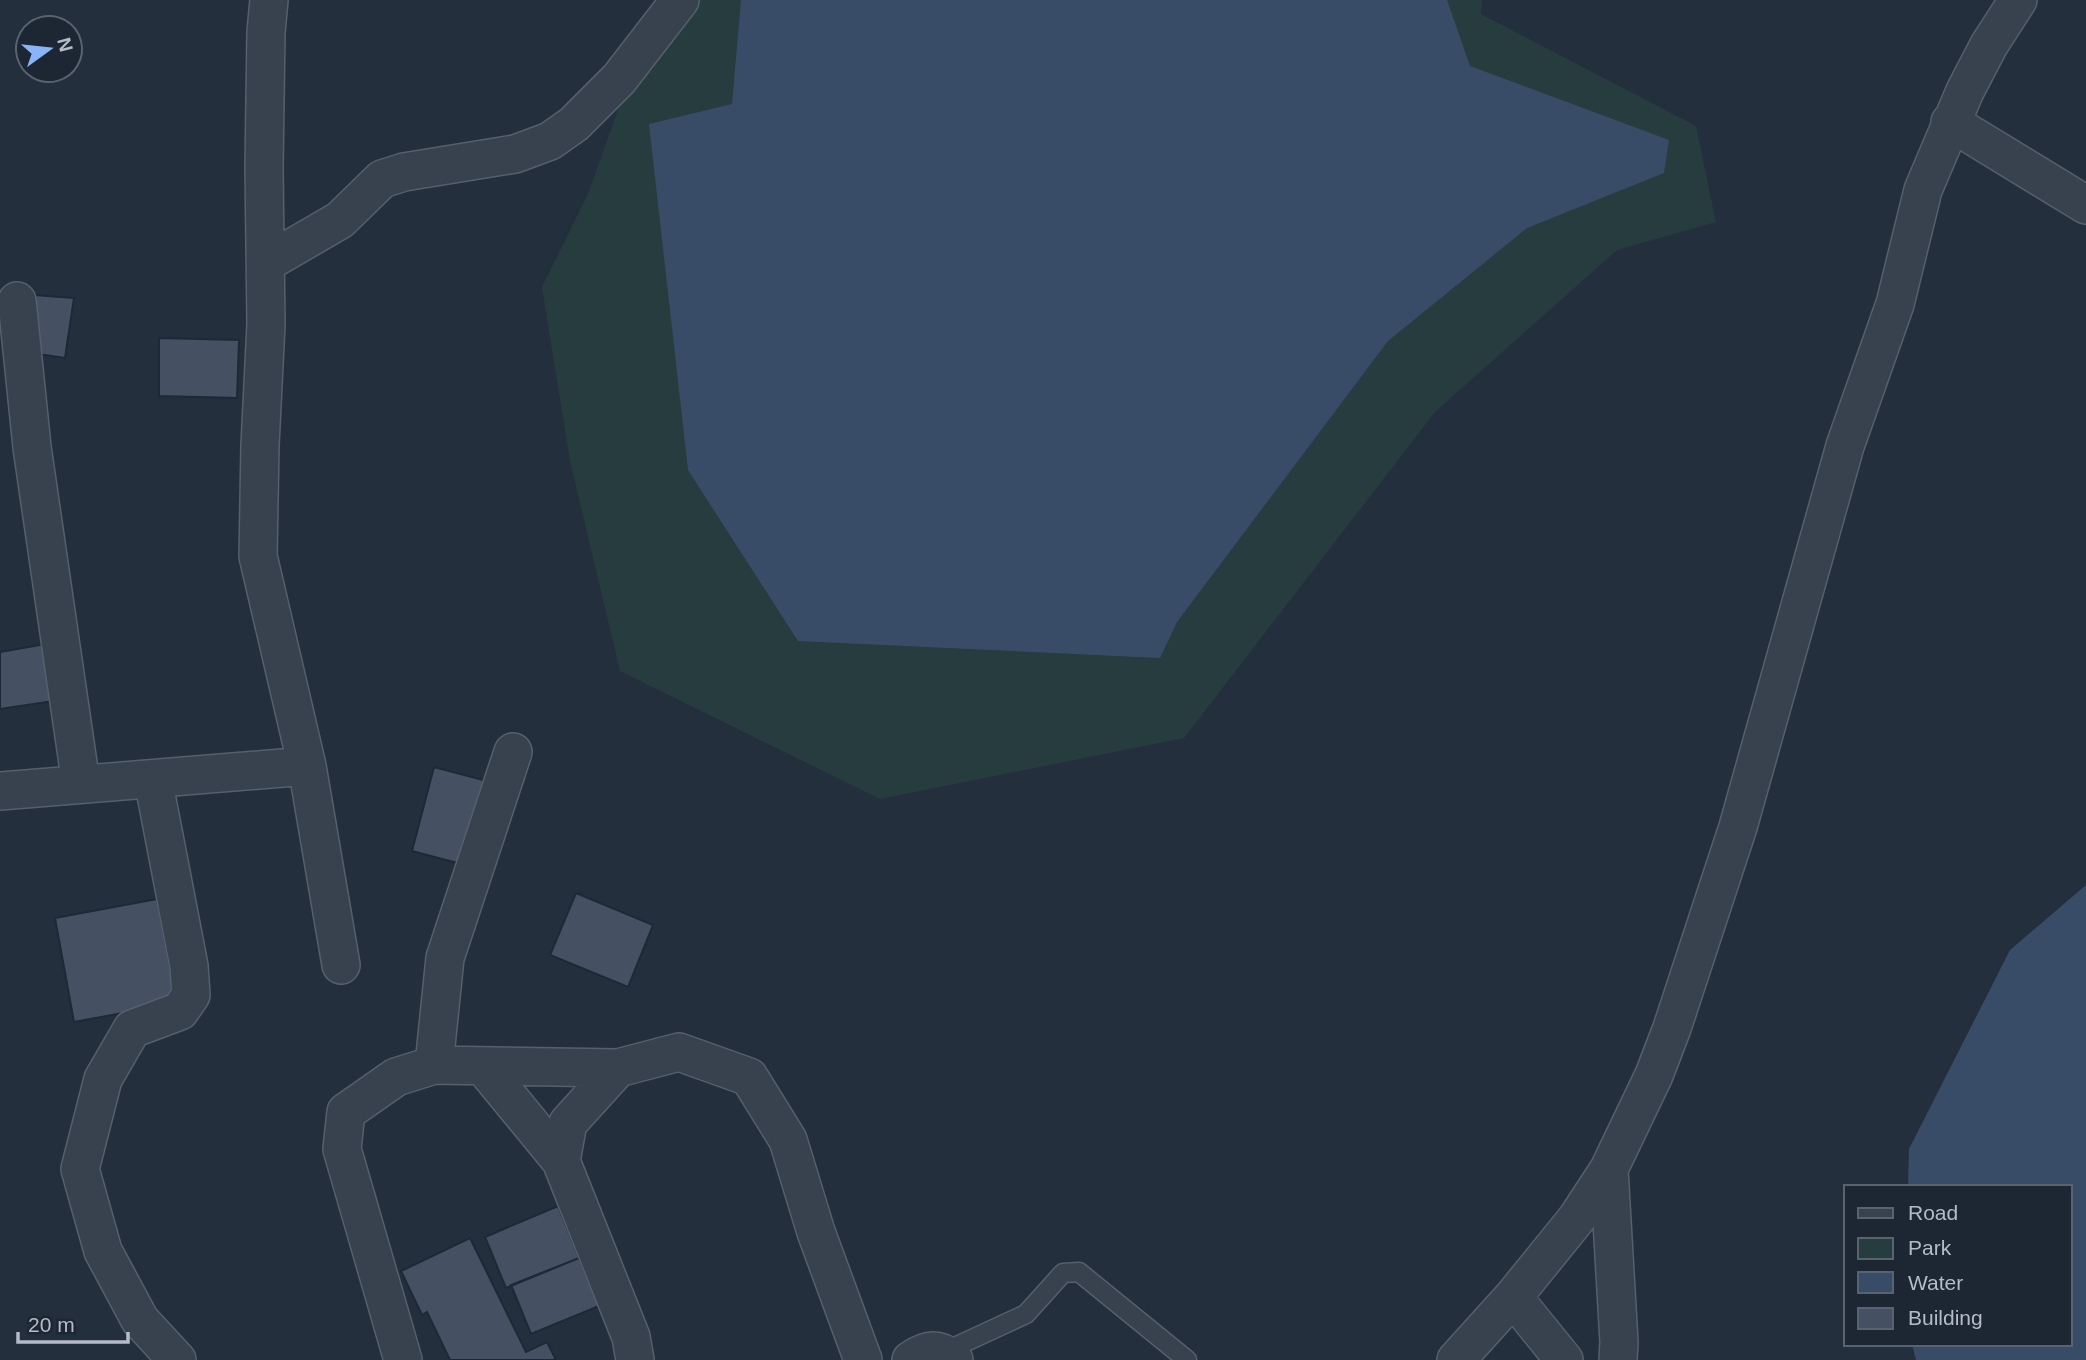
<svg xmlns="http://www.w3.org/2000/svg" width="2086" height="1360" viewBox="0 0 2086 1360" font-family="Helvetica,sans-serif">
  <rect width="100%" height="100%" fill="#242f3e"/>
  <path fill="#263c3f" d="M 657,0 L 1482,0 L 1481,14 L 1696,126 L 1716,222 L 1617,250 L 1435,412 L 1184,738 L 880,799 L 620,671 L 570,461 L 542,287 L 588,194 Z"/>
  <path fill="#394c67" d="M 741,0 L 1447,0 L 1470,66 L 1669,140 L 1664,173 L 1527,228 L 1388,341 L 1177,622 L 1160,658 L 798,641 L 688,470 L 649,124 L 732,104 Z
    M 2086,885 L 2086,1360 L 1916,1360 L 1912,1344 L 2070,1344 L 2070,1187 L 1908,1187 L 1909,1149 L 2010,950 Z"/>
  <path fill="#455162" stroke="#1f2835" stroke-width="2" d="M 34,295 L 74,298 L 65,358 L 25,352 Z
    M 159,338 L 239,340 L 237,398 L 159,396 Z
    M 51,643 L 60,700 L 0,709 L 0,652 Z
    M 434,767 L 487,781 L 465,865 L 412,851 Z
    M 576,893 L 653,925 L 628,987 L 550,955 Z
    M 157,899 L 177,1003 L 74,1022 L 55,918 Z
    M 558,1206 L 579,1258 L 506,1288 L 485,1237 Z
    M 470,1238 L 526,1352 L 547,1342 L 556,1360 L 450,1360 L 427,1312 L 422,1315 L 401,1271 Z
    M 579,1258 L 599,1306 L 531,1334 L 511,1285 Z"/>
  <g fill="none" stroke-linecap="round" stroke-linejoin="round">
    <g stroke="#565f6c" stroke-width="21">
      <path id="service" d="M 944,1352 L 1026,1314 L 1063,1273 L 1079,1272 L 1187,1360"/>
    </g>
    <g stroke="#565f6c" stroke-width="40">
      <path id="minor" d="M 269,0 L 266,32 L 264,168 L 266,324 L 260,445 L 258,556 L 307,766 L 341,965
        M 1950,122 L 2086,205
        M 266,263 L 340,220 L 382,179 L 404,172 L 515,154 L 550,141 L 574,124 L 619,79 L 680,0
        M 17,301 L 32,447 L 81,784
        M 153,779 L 189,966 L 191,995 L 180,1011 L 132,1029 L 103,1079 L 80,1169 L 103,1251 L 140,1320 L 177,1360
        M 0,791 L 307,766
        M 434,1065 L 445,958 L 513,752
        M 483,1066 L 561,1161
        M 618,1068 L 568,1123 L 561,1161 L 631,1337 L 635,1360
        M 1609,1169 L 1619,1342 L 1618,1360
        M 1513,1297 L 1564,1360
        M 403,1360 L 342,1149 L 346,1112 L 396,1077 L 434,1065 L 618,1068 L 679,1052 L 749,1077 L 788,1140 L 816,1232 L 863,1360
        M 911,1360 C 927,1349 938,1347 954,1360
        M 1456,1360 L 1513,1297 L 1577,1218 L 1609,1169 L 1654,1075 L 1672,1028 L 1738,827 L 1845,446 L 1895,304 L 1923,190 L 1965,91 L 1989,45 L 2018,0"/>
    </g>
    <use href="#service" stroke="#38414e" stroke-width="18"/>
    <use href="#minor" stroke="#38414e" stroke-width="37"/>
  </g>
  <rect x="1844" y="1185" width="228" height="161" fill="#1d2633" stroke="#59626f" stroke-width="2"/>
  <rect x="1858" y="1208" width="35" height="10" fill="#38414e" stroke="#59626f" stroke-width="2"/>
  <text x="1908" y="1220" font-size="21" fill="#b4bcc9">Road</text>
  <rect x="1858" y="1238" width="35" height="21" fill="#263c3f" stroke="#59626f" stroke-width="2"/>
  <text x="1908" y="1255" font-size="21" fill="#b4bcc9">Park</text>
  <rect x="1858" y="1272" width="35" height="21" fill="#394c67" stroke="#59626f" stroke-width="2"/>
  <text x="1908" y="1290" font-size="21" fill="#b4bcc9">Water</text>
  <rect x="1858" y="1308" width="35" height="21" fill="#455162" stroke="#59626f" stroke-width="2"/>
  <text x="1908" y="1325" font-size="21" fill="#b4bcc9">Building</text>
  <g transform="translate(49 49) rotate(75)"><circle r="33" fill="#1d2633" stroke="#59626f" stroke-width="2"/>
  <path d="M0-5L12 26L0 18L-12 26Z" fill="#8ab4f8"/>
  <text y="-10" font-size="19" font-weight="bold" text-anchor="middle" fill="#b4bcc9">N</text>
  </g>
  <path d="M18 1332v10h110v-10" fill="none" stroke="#b4bcc9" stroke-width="3.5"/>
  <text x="28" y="1332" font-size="21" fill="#b4bcc9" stroke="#1d2633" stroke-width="5" paint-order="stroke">20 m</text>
</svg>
